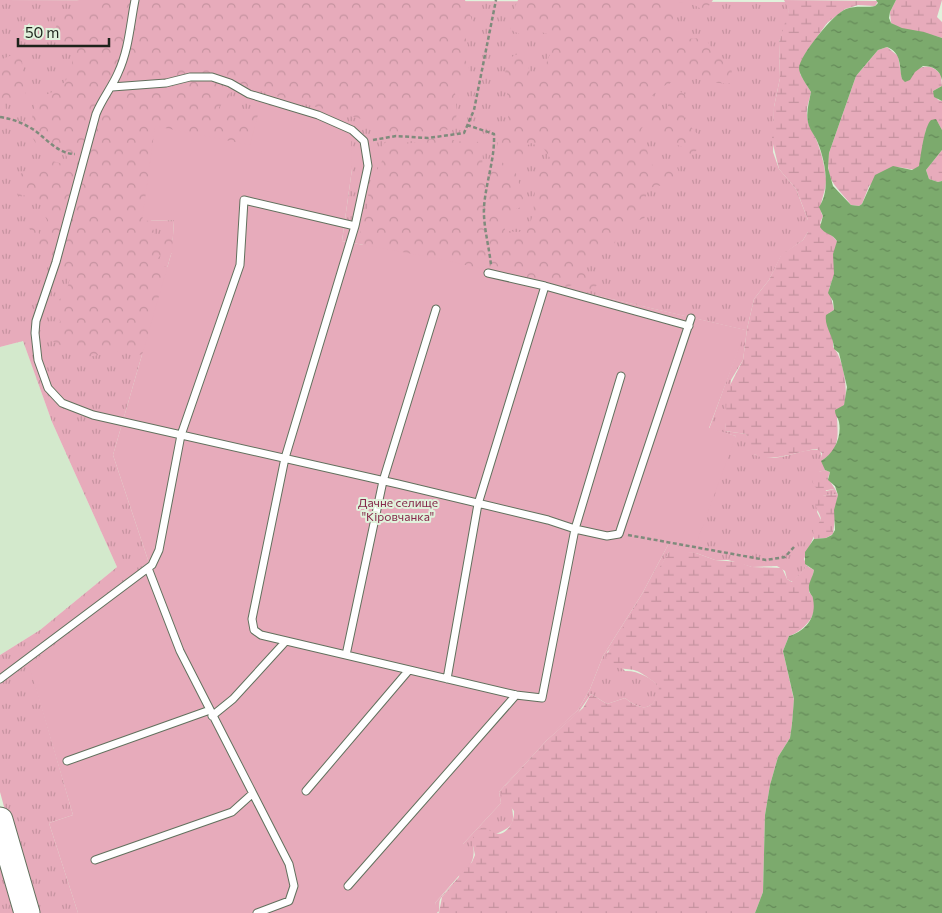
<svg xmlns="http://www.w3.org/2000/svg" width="942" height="913" viewBox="0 0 942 913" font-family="Commissioner,sans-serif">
  <defs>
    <pattern id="grass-tufts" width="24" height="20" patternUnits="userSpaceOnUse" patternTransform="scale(1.25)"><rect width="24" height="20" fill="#e7abbb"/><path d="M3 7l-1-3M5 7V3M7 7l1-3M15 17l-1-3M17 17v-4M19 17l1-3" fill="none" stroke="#c693a0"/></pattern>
    <pattern id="forest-crowns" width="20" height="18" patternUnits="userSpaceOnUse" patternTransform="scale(1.25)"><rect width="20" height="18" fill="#e7abbb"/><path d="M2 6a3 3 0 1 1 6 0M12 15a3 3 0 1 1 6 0" fill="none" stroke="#c693a0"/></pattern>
    <pattern id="wetland-marsh" width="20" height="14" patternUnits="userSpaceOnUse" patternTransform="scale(1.25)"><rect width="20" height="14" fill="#e7abbb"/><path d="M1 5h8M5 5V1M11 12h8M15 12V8" fill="none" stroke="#c693a0"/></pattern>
    <pattern id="water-ripples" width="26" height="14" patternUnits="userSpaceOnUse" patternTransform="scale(1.25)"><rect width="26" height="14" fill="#7caa6d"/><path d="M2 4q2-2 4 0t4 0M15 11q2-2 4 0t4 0" fill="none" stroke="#658a59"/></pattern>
  </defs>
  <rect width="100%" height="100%" fill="#e1f2dc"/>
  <path fill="#d3e9cc" d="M 23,341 L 52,422 L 117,567 L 40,630 L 0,655 L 0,347 Z"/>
  <path fill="url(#grass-tufts)" d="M 0,0 L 787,2 L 789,10 L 788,18 L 779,42 L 780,78 L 774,107 L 773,152 L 779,169 L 796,189 L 808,220 L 808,232 L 803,240 L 781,256 L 769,280 L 754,299 L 747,329 L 743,360 L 731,380 L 725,431 L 746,434 L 755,455 C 763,456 771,459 780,457 C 793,455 807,448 820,450 L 825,470 L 819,472 L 826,491 L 835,489 L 838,495 L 831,494 L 823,496 L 817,512 L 821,520 L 804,559 L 807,566 L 793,582 L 787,579 L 785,571 L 777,566 L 752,567 L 728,560 L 715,560 L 696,553 L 669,552 L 618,642 L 607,652 L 625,671 C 636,670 653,678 660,688 C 654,711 642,712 625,698 L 607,704 L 591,694 L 578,713 L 547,740 L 505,786 C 523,836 510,823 473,846 C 478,869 453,881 441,898 C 438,902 440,908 439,913 L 435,903 L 459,877 L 463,844 L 501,803 L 499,792 L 544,740 L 578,710 L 590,689 L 603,656 L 642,594 L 668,545 L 736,436 L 709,429 L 745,330 L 435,258 L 342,241 L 352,169 L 250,145 L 143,221 L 174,220 L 172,251 L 113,455 L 151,569 L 30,666 L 73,815 L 49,823 L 78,913 L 33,913 L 0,792 L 0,655 L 40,630 L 117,567 L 52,422 L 23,341 L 0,347 Z
    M 0,842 L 20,913 L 0,913 Z"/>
  <path fill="url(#forest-crowns)" d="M 77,0 L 465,0 L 473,23 L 465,36 L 468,46 L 465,59 L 470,71 C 464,78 463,87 455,92 L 457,113 L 454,128 L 416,137 L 382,135 L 369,121 L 282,98 L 262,91 L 258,90 L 251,96 L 236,90 L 230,93 L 228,99 L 219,107 L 220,112 L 247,119 L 264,110 L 270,103 L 324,118 L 275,127 L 150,217 L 156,241 L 160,242 L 169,238 L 175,242 L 173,253 L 163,253 L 153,263 L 153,269 L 156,270 L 165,266 L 170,268 L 144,354 L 138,355 L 129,347 L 116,352 L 82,358 L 71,350 L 49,340 L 49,334 L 60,322 L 58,301 L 66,292 L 71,275 C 66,268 56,269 50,263 C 43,256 32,235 28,225 L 30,219 L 36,221 L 40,238 L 47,238 L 51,231 L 38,198 L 29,195 L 19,196 L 14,189 L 19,175 L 25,171 L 33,173 L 42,158 L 63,164 L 68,162 L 68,158 L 65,154 L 36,144 L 29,131 L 36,100 C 41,95 48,95 54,91 C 65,85 76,69 71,55 C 69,48 59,41 55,29 L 60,17 C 68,12 73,13 82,15 L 87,13 L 86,4 Z
    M 518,0 L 713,0 L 708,7 L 702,9 C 690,3 685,0 673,5 L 671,12 L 677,21 L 676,31 L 682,39 L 705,38 C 708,42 711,48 715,52 C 726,60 736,68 731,83 L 727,84 L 703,81 L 691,77 L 681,77 L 664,86 L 652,96 L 652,103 L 660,111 L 667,109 L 672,90 L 684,93 L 687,101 L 684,119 L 700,137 L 701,145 L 694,153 L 690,154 L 683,147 L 668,142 L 655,125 L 644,124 L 640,132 L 647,144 L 648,157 L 653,166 L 660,168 L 672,162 L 675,163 L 682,179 C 669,189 656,182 646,191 L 646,213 L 644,219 L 619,223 L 616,228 L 615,243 L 608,246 L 605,243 C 598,246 600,251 595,257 C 591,263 586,262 585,271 L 597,285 L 592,290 L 572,285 L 567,287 L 365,248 L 359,236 L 367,210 L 369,185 L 382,161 L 382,146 L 387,140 C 409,152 437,129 458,142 L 468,139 L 478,142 L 483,151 L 482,166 L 486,166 L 492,157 L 497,157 L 506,166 L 514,169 C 520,180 519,191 525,202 L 524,206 L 511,211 L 504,225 L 505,230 C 536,240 533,210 535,189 L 541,183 L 536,172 L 546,166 L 550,158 L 544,149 L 531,143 L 525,147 L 522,159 L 516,163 L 509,159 L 498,147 C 496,134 506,129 508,117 C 513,94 495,78 513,56 L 523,52 L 526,57 L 532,82 L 539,83 C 546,77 544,72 546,64 C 551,51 553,52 550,36 C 542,29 535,34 526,37 L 511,30 L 509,21 Z
    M 12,55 L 18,56 L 22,61 L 26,97 L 22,100 L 5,103 L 6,112 L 0,116 L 0,60 Z"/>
  <path fill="url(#wetland-marsh)" d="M 784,0 L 878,1 L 875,6 L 858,5 L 845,9 L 827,23 L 805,54 L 800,74 L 811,92 C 810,99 806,107 807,115 C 807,126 815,134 818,144 C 822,155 825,168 826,179 C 827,192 816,207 823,216 L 820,223 L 837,241 L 834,275 L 829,289 L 834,310 L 829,313 L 829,330 L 833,337 L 833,347 C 843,357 849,391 844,405 C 843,409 837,413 837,418 C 838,437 840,450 821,461 L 822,453 L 817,449 C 802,450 763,466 752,452 C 748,447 748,439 746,434 L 725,431 L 727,391 L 743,360 L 747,329 L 754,299 L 769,280 L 781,255 L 803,240 L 808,232 L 808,220 L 800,199 L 796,189 L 779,169 L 772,140 L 774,107 L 780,78 L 779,42 L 789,10 Z
    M 896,0 L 942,0 L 937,17 L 942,22 L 942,38 C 925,32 906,33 891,23 L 890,12 Z
    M 887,47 L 898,56 L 902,79 C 917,70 927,58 941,75 L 942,86 L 933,91 L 938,100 L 942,101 L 942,130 L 938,123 L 926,129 L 920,166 L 916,170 L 898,167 L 869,186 L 862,204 L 859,206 L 851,205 C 836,185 825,182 829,153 L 856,76 L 878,50 Z
    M 942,150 L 942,181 L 938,182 L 929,179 L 926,170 Z
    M 825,470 L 830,472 L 828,478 L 835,489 L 820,491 L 814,486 L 812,480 L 815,473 Z
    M 831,494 L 838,495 L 833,534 L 826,538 L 814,539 L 813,530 L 821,520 C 820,510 812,508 818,497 Z
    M 672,550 L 696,553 L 715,560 L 738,562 L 752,567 L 782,568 L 787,579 L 792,582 L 807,566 L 814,570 L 809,592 C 825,608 805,631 789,636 L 783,651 L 794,700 L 792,724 L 790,738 L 778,757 L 770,785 L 765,815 L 763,892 L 755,913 L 439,913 L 442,897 L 472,862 L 475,855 L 472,841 L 475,831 L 484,827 C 488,829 491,832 495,833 C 506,838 515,820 514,811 L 501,795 L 505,786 L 547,740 L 583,708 L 591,694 L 607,704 L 625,698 C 642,712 654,711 659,688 C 656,682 643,674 637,671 C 626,667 612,672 606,658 C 608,648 617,643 620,632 L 669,552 Z"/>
  <path fill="#e7abbb" d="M 261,103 L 318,119 L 351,134 L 352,169 L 342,241 L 435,258 L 746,330 L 709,428 L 736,436 L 695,547 L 668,545 L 642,594 L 603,656 L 590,689 L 578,710 L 544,741 L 499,792 L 501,803 L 463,844 L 472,853 L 471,862 L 435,903 L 439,910 L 437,913 L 78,913 L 49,823 L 73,815 L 29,665 L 151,569 L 113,455 L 172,251 L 174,220 L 142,221 L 155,126 L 250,145 Z"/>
  <path fill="url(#water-ripples)" d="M 876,0 L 896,0 L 890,12 L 889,18 L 891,23 L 902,28 L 924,32 L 942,38 L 942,80 C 940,70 933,66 923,66 L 915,72 L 910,80 L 905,82 L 902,79 C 899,66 902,53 887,47 L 878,50 L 856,76 L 829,153 L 828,168 L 833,186 L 851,205 L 859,206 L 862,204 L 875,175 L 893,166 L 912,170 L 919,166 C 921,155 924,127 931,120 L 936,119 L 942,130 L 942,150 L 926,170 L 929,179 L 938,182 L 942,181 L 942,913 L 755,913 L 763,892 L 765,815 L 770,785 L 778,757 L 790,738 L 792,724 L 794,699 L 783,651 L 789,636 C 805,631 817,618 813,599 C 813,595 809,594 809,589 C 808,583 813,577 814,570 L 805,564 L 805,552 L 814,539 L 826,538 L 832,535 L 835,530 L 834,510 L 838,495 L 835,486 L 828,480 L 830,472 L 825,470 L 821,461 C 834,453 842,437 839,422 C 838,417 835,416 835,410 L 844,405 L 847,387 L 839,353 L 834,349 C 834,336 824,327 826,315 L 834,310 L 833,301 L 828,293 L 834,274 L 833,254 L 837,241 C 833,234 824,234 820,227 L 823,216 L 819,207 C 831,190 825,161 818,143 C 816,137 811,132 809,126 C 805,114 809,103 811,92 C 807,85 799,75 799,68 C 800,55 834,13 846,9 C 857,5 865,8 875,6 L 878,3 Z
    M 942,86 L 942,101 L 934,97 L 933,91 Z"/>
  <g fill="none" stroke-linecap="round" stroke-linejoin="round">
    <g stroke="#61705d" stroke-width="9">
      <path id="lane" d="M 135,0 C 130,25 129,49 118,73 C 112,87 102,99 96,114 L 56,262 L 36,321 L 35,333 L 38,360 L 48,388 L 62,403 L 93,415 L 398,484 L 548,520 L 575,529 L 607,536 L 619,534 L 691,318
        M 355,226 L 285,458 L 252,619 L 254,630 L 261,635 L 516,695 L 542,698 L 575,529 L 621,376
        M 488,273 L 545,286 L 689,326
        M 148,568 L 180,651 L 289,864 L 294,886 L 289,901 L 257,913
        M 346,655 L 383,481 L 436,309
        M 0,679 L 152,565 L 159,550 L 181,435 L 240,265 L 244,200 L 355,226 L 368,166 L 364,141 L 352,130 L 318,115 L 249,94 L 230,83 L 212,77 L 190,77 L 166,83 L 112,87
        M 447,679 L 478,504 L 545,286
        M 212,716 L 233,699 L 286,641
        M 67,761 L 210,710
        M 306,791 L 409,670
        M 95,860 L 232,812 L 252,794
        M 348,886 L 516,695"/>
    </g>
    <g stroke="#61705d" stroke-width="27">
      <path id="highway" d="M 0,820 L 27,913"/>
    </g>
    <path stroke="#7f8b7c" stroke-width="2.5" stroke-dasharray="4 2.5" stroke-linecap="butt" d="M 0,117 C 13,119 23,123 34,130 C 47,139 58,154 75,154
      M 467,125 L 494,134 C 495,159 486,181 484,207 C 483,225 489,246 491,265
      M 373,140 L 396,136 L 428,138 L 464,133 L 474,110 L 496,0
      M 628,535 L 766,560 L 785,557 L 794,547"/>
    <use href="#lane" stroke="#fff" stroke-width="7"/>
    <use href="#highway" stroke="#fff" stroke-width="25"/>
  </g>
  <g text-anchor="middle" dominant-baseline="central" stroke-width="4" stroke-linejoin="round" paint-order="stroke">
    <g font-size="12" fill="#842749" stroke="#e1f2dc">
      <text x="398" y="502">Дачне селище<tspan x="398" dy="14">"Кіровчанка"</tspan></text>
    </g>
  </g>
  <path d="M18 38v8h91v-8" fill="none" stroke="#1d231b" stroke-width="2.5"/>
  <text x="25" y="38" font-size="15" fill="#1d231b" stroke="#e1f2dc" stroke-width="4" paint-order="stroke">50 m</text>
</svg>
